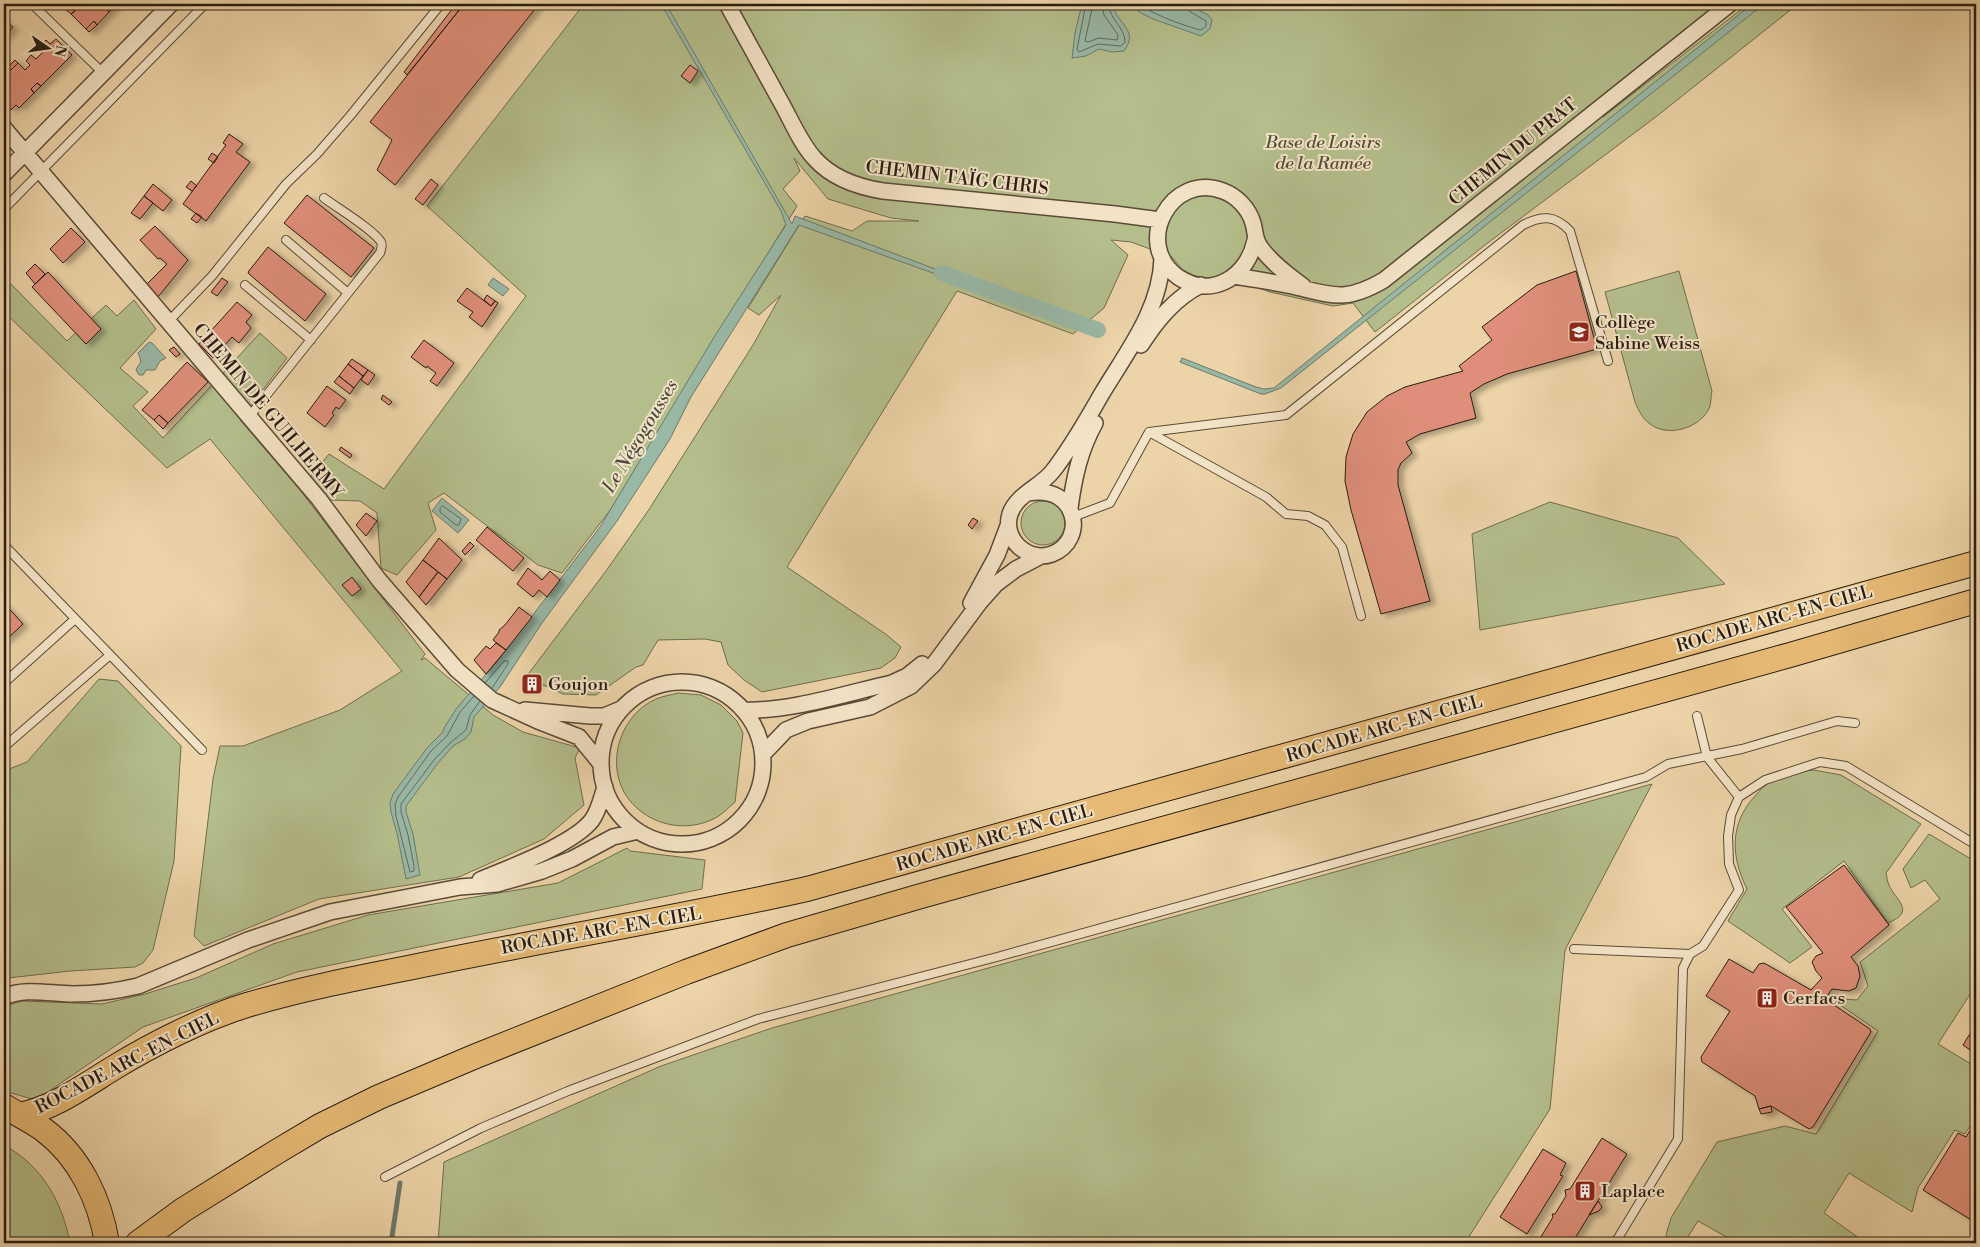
<svg xmlns="http://www.w3.org/2000/svg" width="1980" height="1247" viewBox="0 0 1980 1247" font-family="'Libre Bodoni',serif">
  <defs>
    <filter id="shadow"><feDropShadow dx="5.5" dy="3" stdDeviation="2.5" flood-color="#0004"/></filter>
  </defs>
  <rect width="100%" height="100%" fill="#edd4a8"/>
  <filter id="stains"><feTurbulence type="fractalNoise" baseFrequency=".004" numOctaves="4"/><feColorMatrix values="0 0 0 0 .2 0 0 0 0 .09 0 0 0 0 .02 0 0 0 .5 -.17"/></filter>
  <radialGradient id="worn" r=".72"><stop offset=".6" stop-color="#630" stop-opacity="0"/><stop offset="1" stop-color="#630" stop-opacity=".3"/></radialGradient>
  <path fill="#b4be8b" stroke="#6e6d4e" d="M 584,4 L 1742,4 L 1603,117 L 1748,4 L 1798,4 L 1657,116 L 1485,245 L 1375,332 L 1353,303 L 1333,306 L 1270,292 L 1222,275 L 1209,278 L 1195,276 L 1183,270 L 1172,257 L 1131,242 L 1111,240 L 1128,255 L 1104,308 L 1073,334 L 957,291 L 787,567 L 887,635 L 901,647 L 895,658 L 881,668 L 762,692 L 744,680 L 728,665 L 721,642 L 705,639 L 658,640 L 643,665 L 636,667 L 596,695 L 563,694 L 526,677 L 606,571 L 648,511 L 753,345 L 781,295 L 759,315 L 748,308 L 805,216 L 852,231 L 867,221 L 919,221 L 891,218 L 828,199 L 794,158 L 800,171 L 783,189 L 797,206 L 611,509 L 562,573 L 538,565 L 444,493 L 428,503 L 436,530 L 397,575 L 381,568 L 377,513 L 360,501 L 330,500 L 310,477 L 329,454 L 384,489 L 526,296 L 427,206 Z
    M 1679,271 L 1712,391 C 1711,395 1711,402 1710,406 C 1702,428 1668,438 1650,424 C 1642,418 1639,411 1635,402 L 1605,292 Z
    M 4,277 L 67,341 L 106,305 L 117,316 L 134,300 L 156,329 L 120,368 L 148,392 L 133,406 L 163,438 L 260,333 L 287,358 L 240,420 L 300,490 L 425,654 L 421,660 L 425,658 L 493,715 L 523,732 L 580,748 L 575,758 L 584,805 L 544,839 L 459,877 L 319,899 L 204,946 L 194,936 L 213,779 L 220,746 L 243,746 L 340,710 L 402,671 L 210,439 L 167,468 L 4,312 Z
    M1021 523a22 22 0 1 1 44 0a22 22 0 1 1-44 0Z
    M 1550,502 L 1678,538 L 1725,584 L 1480,630 L 1472,534 Z
    M 99,679 L 118,681 L 181,746 L 174,861 L 153,950 L 143,963 L 135,967 L 70,971 L 8,978 L 4,980 L 4,771 L 27,762 Z
    M 678,693 L 701,695 L 721,705 L 737,721 L 743,733 L 735,802 C 729,807 724,813 717,817 C 686,835 643,825 624,792 C 606,759 622,714 656,699 C 663,696 671,695 678,693 Z
    M 1814,770 L 1841,775 L 1921,824 L 1886,873 C 1887,877 1887,881 1889,885 C 1895,900 1917,911 1888,923 L 1844,861 L 1782,909 L 1812,947 L 1790,963 L 1728,921 L 1747,889 C 1731,857 1729,824 1755,796 C 1760,790 1766,784 1773,780 C 1785,773 1800,772 1814,770 Z
    M 1652,784 L 1565,950 L 1550,1109 L 1465,1243 L 438,1243 L 444,1162 L 661,1066 L 772,1028 Z
    M 1929,834 L 1976,862 L 1976,985 L 1938,1044 L 1976,1067 L 1976,1124 L 1972,1123 L 1965,1134 L 1955,1130 L 1918,1188 L 1912,1212 L 1849,1173 L 1824,1213 L 1866,1243 L 1737,1243 L 1698,1221 L 1684,1243 L 1671,1243 L 1666,1235 L 1671,1218 L 1717,1142 L 1785,1126 L 1816,1134 L 1878,1031 L 1830,998 L 1857,1000 L 1868,986 L 1860,962 L 1940,899 L 1925,880 L 1911,888 L 1903,869 Z
    M 627,848 L 630,851 L 705,860 L 702,889 L 297,972 L 143,1027 L 36,1100 L 4,1091 L 4,1008 L 5,1006 L 23,1001 L 102,1004 L 145,994 L 196,978 L 273,944 L 368,915 L 558,883 Z
    M 4,1145 C 42,1166 62,1201 70,1243 L 4,1243 Z"/>
  <path fill="#99b8a6" stroke="#6c7a6b" d="M 661,4 L 666,4 L 792,224 L 795,216 L 1067,319 L 1099,328 L 1097,332 L 799,225 L 691,397 L 670,439 L 617,521 L 542,623 L 500,687 L 474,717 L 471,732 L 465,739 L 453,746 L 438,763 L 406,806 L 406,812 L 413,834 L 420,875 L 406,879 L 397,833 L 391,812 L 390,803 L 393,794 L 427,748 L 443,732 L 444,728 L 456,709 L 500,658 L 600,527 L 716,334 L 786,225 L 781,211 Z
    M 1082,4 L 1113,4 C 1116,25 1140,29 1124,51 L 1112,52 L 1099,49 L 1086,56 L 1072,58 L 1075,33 Z
    M 1135,4 L 1192,4 L 1193,7 L 1208,15 L 1212,20 L 1210,29 L 1201,36 L 1153,19 L 1139,12 Z
    M 1752,4 L 1764,4 L 1281,388 L 1265,394 L 1261,394 L 1180,362 L 1182,358 L 1256,387 L 1264,389 L 1274,388 Z
    M 493,278 L 509,289 L 503,296 L 488,285 Z
    M 149,342 L 152,343 L 166,358 L 160,361 L 155,370 L 146,370 L 143,375 L 139,375 L 136,370 C 140,361 143,364 138,353 Z
    M 442,498 L 469,520 L 458,533 L 432,511 Z"/>
  <g fill="none" stroke-linecap="round" stroke-linejoin="round">
    <path stroke="#616a5c" stroke-width="1" d="M 1086,4 L 1077,49 L 1079,52 L 1098,44 L 1121,46 L 1125,42 C 1125,27 1109,20 1109,4
      M 1093,4 L 1085,41 L 1088,42 L 1099,38 L 1117,40 L 1118,35 L 1104,15 L 1102,4
      M 1141,4 C 1145,12 1190,28 1201,30 L 1206,26 L 1206,21 L 1189,11 L 1188,4
      M 443,506 L 461,519 L 459,525 L 456,525 L 440,512 L 440,509 Z
      M 485,683 L 504,661 L 508,661 L 508,664 L 492,688
      M 474,696 L 460,712 L 447,736 L 431,751 L 398,797 L 395,804 L 396,816 L 410,872 L 414,871 L 414,866 L 408,835 L 401,812 L 401,804 L 434,760 L 450,743 L 466,730 L 470,715 L 480,701"/>
    <path stroke="#6c7a6b" stroke-width="5" d="M 391,1243 L 400,1183"/>
    <path stroke="#99b8a6" stroke-width="16" d="M 942,273 L 1098,330"/>
  </g>
  <path fill="#df8f79" stroke="#291c12" filter="url(#shadow)" d="M 60,4 L 67,4 L 75,11 L 71,14 Z
    M 67,4 L 111,4 L 106,9 L 109,12 L 97,25 L 94,21 L 86,29 L 71,14 L 75,11 Z
    M 111,4 L 117,5 L 109,12 L 106,9 Z
    M 456,4 L 464,4 L 407,75 L 404,72 Z
    M 464,4 L 539,4 L 395,185 L 377,170 L 392,140 L 370,122 Z
    M 4,20 L 13,27 L 4,39 Z
    M 94,21 L 97,25 L 89,32 L 86,29 Z
    M 56,39 L 72,55 L 41,86 L 37,83 L 31,89 L 34,93 L 19,108 L 16,105 L 11,110 L 4,101 L 4,71 L 8,67 L 11,70 L 18,63 L 25,70 L 30,65 L 26,61 L 31,55 L 36,59 L 45,50 L 41,46 L 46,40 L 50,44 Z
    M 15,60 L 18,63 L 11,70 L 8,67 Z
    M 690,65 L 698,71 L 690,83 L 681,76 Z
    M 37,83 L 41,86 L 34,93 L 31,89 Z
    M 229,134 L 243,144 L 236,152 L 250,162 L 206,221 L 183,204 L 226,145 L 223,143 Z
    M 212,153 L 218,157 L 214,163 L 208,159 Z
    M 431,179 L 438,185 L 423,205 L 415,199 Z
    M 191,181 L 197,186 L 192,191 L 186,187 Z
    M 153,184 L 172,200 L 163,211 L 144,196 Z
    M 307,195 L 374,248 L 351,277 L 284,223 Z
    M 144,196 L 153,203 L 140,219 L 131,213 Z
    M 196,213 L 202,217 L 197,223 L 191,219 Z
    M 155,226 L 188,260 L 158,297 L 147,284 L 167,264 L 160,258 L 158,259 L 140,240 Z
    M 71,228 L 85,242 L 63,263 L 50,249 Z
    M 268,247 L 326,294 L 305,321 L 249,274 L 248,272 Z
    M 35,264 L 45,274 L 35,284 L 26,273 Z
    M 1576,271 L 1597,349 L 1507,374 L 1484,384 L 1470,393 L 1476,418 L 1420,434 L 1406,442 L 1412,453 L 1401,463 L 1398,470 L 1398,485 L 1430,601 L 1381,614 L 1351,510 L 1345,481 L 1346,457 L 1353,434 L 1367,412 L 1387,396 L 1405,387 L 1463,371 L 1459,366 L 1492,340 L 1482,327 L 1537,285 Z
    M 48,272 L 101,329 L 86,344 L 32,287 Z
    M 222,278 L 228,282 L 217,296 L 211,292 Z
    M 467,288 L 491,306 L 495,301 L 498,303 L 482,327 L 469,317 L 473,312 L 457,301 Z
    M 487,295 L 495,301 L 491,306 L 484,300 Z
    M 237,302 L 252,315 L 246,322 L 251,328 L 239,343 L 232,337 L 213,358 L 199,344 Z
    M 424,340 L 454,363 L 437,386 L 430,381 L 436,373 L 427,366 L 426,368 L 411,357 Z
    M 174,347 L 180,354 L 176,357 L 169,350 Z
    M 352,359 L 368,370 L 363,376 L 348,364 Z
    M 187,362 L 208,382 L 168,423 L 159,415 L 154,420 L 142,410 Z
    M 348,364 L 363,376 L 354,388 L 339,376 Z
    M 368,370 L 375,375 L 368,385 L 361,380 Z
    M 339,376 L 354,388 L 350,394 L 334,382 Z
    M 327,386 L 346,400 L 339,409 L 336,407 L 332,413 L 334,415 L 325,427 L 307,413 Z
    M 383,395 L 392,402 L 389,405 L 381,399 Z
    M 159,415 L 168,423 L 163,429 L 154,420 Z
    M 341,447 L 352,455 L 350,458 L 339,450 Z
    M 366,513 L 377,521 L 366,536 L 356,525 Z
    M 973,518 L 978,521 L 972,529 L 968,525 Z
    M 487,527 L 524,558 L 513,571 L 476,540 Z
    M 439,538 L 462,560 L 447,579 L 423,560 Z
    M 470,542 L 474,546 L 465,555 L 462,551 Z
    M 423,560 L 438,572 L 419,597 L 406,582 Z
    M 528,568 L 542,580 L 550,571 L 560,580 L 547,597 L 539,590 L 533,597 L 517,584 Z
    M 438,572 L 447,579 L 426,605 L 419,597 Z
    M 352,577 L 361,589 L 352,596 L 342,585 Z
    M 4,603 L 23,624 L 4,642 Z
    M 519,607 L 532,617 L 506,650 L 493,640 L 499,632 L 499,630 L 505,625 Z
    M 496,643 L 506,650 L 486,674 L 474,660 L 486,646 L 490,649 Z
    M 528,681 L 537,682 L 536,688 L 527,686 Z
    M 1844,865 L 1889,925 L 1851,957 L 1858,966 L 1860,976 L 1856,988 L 1849,991 L 1832,989 L 1825,999 L 1870,1029 L 1871,1032 L 1813,1127 L 1809,1129 L 1771,1106 L 1759,1109 L 1755,1096 L 1702,1062 L 1701,1057 L 1730,1011 L 1706,996 L 1729,959 L 1753,973 L 1759,964 L 1764,963 L 1811,990 L 1822,978 L 1816,971 L 1812,962 L 1816,956 L 1823,953 L 1786,907 Z
    M 1976,1024 L 1976,1054 L 1963,1045 Z
    M 1771,1106 L 1772,1112 L 1761,1114 L 1759,1109 Z
    M 1974,1124 L 1976,1125 L 1976,1223 L 1923,1190 L 1958,1133 L 1966,1137 Z
    M 1602,1138 L 1627,1154 L 1572,1243 L 1544,1243 L 1539,1240 L 1553,1217 L 1552,1214 L 1555,1214 L 1566,1196 L 1565,1190 L 1570,1189 Z
    M 1543,1149 L 1566,1163 L 1560,1175 L 1563,1176 L 1527,1234 L 1500,1217 Z
    M 1598,1201 L 1602,1207 L 1599,1211 L 1589,1215 Z"/>
  <g fill="none" stroke-linecap="round" stroke-linejoin="round">
    <g stroke="#5a4a38" stroke-width="10">
      <path id="service" d="M 32,4 L 103,73
        M 4,209 L 205,4
        M 286,240 L 348,293
        M 245,285 L 311,340
        M 168,322 L 212,276 L 286,184 L 317,154 L 350,116 L 441,4
        M 249,417 L 380,253 C 381,249 383,246 381,242 C 374,230 336,207 324,198
        M 1149,432 L 1286,415 L 1523,225 C 1542,215 1555,215 1570,231 L 1608,361
        M 1073,517 L 1110,503 L 1149,432 L 1266,497 L 1286,514 L 1308,516 L 1325,525 L 1342,547 L 1361,616
        M 4,545 L 202,750
        M 4,683 L 75,619
        M 1697,716 L 1707,757 L 1739,797
        M 4,747 L 110,655
        M 1574,949 L 1690,954
        M 385,1177 L 481,1128 L 568,1091 L 758,1019 L 997,957 L 1646,777 L 1668,764 L 1742,749 L 1837,721 L 1855,723
        M 1615,1243 L 1678,1139 L 1683,968 L 1690,954 L 1703,946 L 1739,890 L 1729,864 L 1728,836 L 1731,815 L 1739,797 L 1765,780 L 1820,762 L 1846,766 L 1976,845"/>
    </g>
    <g stroke="#5a4a38" stroke-width="18">
      <path id="minor" d="M 727,4 C 745,37 764,71 782,104 C 792,122 801,144 815,159 C 833,179 858,187 883,191 L 1115,214 L 1160,220
        M 4,128 L 319,499 L 379,580 L 457,670 L 492,700 L 538,721 L 579,737 L 601,764
        M 4,174 L 171,4
        M 1255,240 C 1248,276 1212,300 1178,277 C 1132,244 1171,171 1223,191 C 1237,196 1249,209 1253,223 C 1256,233 1254,239 1261,248 C 1272,263 1288,275 1303,286
        M 1234,276 C 1254,279 1273,282 1292,286 C 1332,295 1345,303 1384,280 L 1730,4
        M 1141,345 C 1157,320 1175,298 1201,285
        M 1029,493 C 1077,484 1088,540 1052,554 C 1028,563 1002,539 1010,514 C 1016,495 1040,487 1052,472 C 1071,448 1086,421 1101,395 C 1126,353 1161,309 1162,258
        M 1070,508 C 1074,478 1080,450 1095,423
        M 971,603 L 997,555 L 1008,526
        M601 763a81 81 0 1 1 162 0a81 81 0 1 1-162 0Z
        M 525,710 L 590,716 L 604,716 L 621,709
        M 743,710 C 789,712 847,693 892,683 L 907,676 L 922,664
        M 763,754 L 786,730 L 808,721 L 870,707 L 911,686 L 934,664 L 980,602 L 996,584 L 1016,569 L 1041,556
        M 480,880 C 508,868 574,844 592,820 C 599,810 601,799 605,787
        M 4,997 C 25,987 50,994 73,994 C 94,994 117,991 138,986 L 248,940 L 330,912 L 460,887 L 497,884 L 542,871 L 572,859 L 613,837 L 638,831"/>
    </g>
    <g stroke="#291c12" stroke-width="26">
      <path id="trunk" d="M 4,1106 C 17,1114 32,1121 44,1130 C 80,1157 100,1200 107,1243
        M 20,1115 C 56,1107 84,1086 115,1067 C 153,1044 204,1018 247,1005 C 301,989 357,978 413,967 C 544,940 676,918 807,889 L 1976,563
        M 138,1243 L 183,1210 L 278,1151 L 320,1126 L 379,1097 L 476,1056 L 686,972 L 787,935 L 921,896 L 1790,655 L 1976,601"/>
    </g>
    <use href="#service" stroke="#f3e3c6" stroke-width="8"/>
    <use href="#minor" stroke="#f3e3c6" stroke-width="15"/>
    <use href="#trunk" stroke="#e6ba74" stroke-width="24"/>
  </g>
  <defs>
    <g id="school-square" transform="scale(1.125)"><rect x="-9" y="-9" width="18" height="18" rx="4" fill="#8f2418" stroke="#f3e3c6"/><path d="M0-5L7-2L0 1L-7-2ZM-4 1L0 2.5L4 1V4Q0 6-4 4Z" fill="#fff"/></g>
    <g id="building-square" transform="scale(1.125)"><rect x="-9" y="-9" width="18" height="18" rx="4" fill="#8f2418" stroke="#f3e3c6"/><path d="M-4-6H4V6H1V3H-1V6H-4ZM-2.5-4.3h1.7v1.8h-1.7ZM.8-4.3h1.7v1.8H.8ZM-2.5-1h1.7V.8h-1.7ZM.8-1h1.7V.8H.8Z" fill="#fff"/></g>
  </defs>
  <g fill-rule="evenodd">
    <use href="#school-square" x="1579" y="332"/>
    <use href="#building-square" x="532" y="684"/>
    <use href="#building-square" x="1767" y="998"/>
    <use href="#building-square" x="1585" y="1191"/>
  </g>
  <g text-anchor="middle" dominant-baseline="central" stroke-width="4" stroke-linejoin="round" paint-order="stroke">
    <g font-size="18" font-style="italic" fill="#534d36" stroke="#f3e3c6">
      <text x="1323" y="142">Base de Loisirs<tspan x="1323" dy="21">de la Ramée</tspan></text>
    </g>
    <g font-size="18" fill="#291c12" stroke="#f3e3c6">
      <text transform="translate(1513 152) rotate(-39)">CHEMIN DU PRAT</text>
      <text transform="translate(957 178) rotate(7)">CHEMIN TAÏG CHRIS</text>
      <text transform="translate(268 411) rotate(50)">CHEMIN DE GUILHERMY</text>
      <text transform="translate(1774 619) rotate(-16)">ROCADE ARC-EN-CIEL</text>
      <text transform="translate(1384 729) rotate(-16)">ROCADE ARC-EN-CIEL</text>
      <text transform="translate(994 838) rotate(-16)">ROCADE ARC-EN-CIEL</text>
      <text transform="translate(601 931) rotate(-10)">ROCADE ARC-EN-CIEL</text>
      <text transform="translate(127 1063) rotate(-27)">ROCADE ARC-EN-CIEL</text>
    </g>
    <g font-size="18" fill="#291c12" stroke="#f3e3c6" text-anchor="start">
      <text x="1595" y="322">Collège<tspan x="1595" dy="21">Sabine Weiss</tspan></text>
      <text x="548" y="684">Goujon</text>
      <text x="1783" y="998">Cerfacs</text>
      <text x="1601" y="1191">Laplace</text>
    </g>
    <g font-size="19" font-style="italic" fill="#4b4b3e" stroke="#f3e3c6">
      <text transform="translate(640 436) rotate(-59)">Le Négogousses</text>
    </g>
  </g>
  <rect width="1980" height="1247" fill="none" stroke="#edd4a8" stroke-width="20"/>
  <rect x="5" y="5" width="1970" height="1237" fill="none" stroke="#291c12" stroke-width="2.5"/>
  <rect x="10" y="10" width="1960" height="1227" fill="none" stroke="#291c12"/>
  <g transform="translate(48 48) rotate(103)" stroke="#f3e3c6" stroke-width="4" paint-order="stroke">
  <path d="M0-4L9 19L0 12L-9 19Z" fill="#291c12"/>
  <text y="-8" font-size="14" font-weight="bold" text-anchor="middle" fill="#291c12">N</text>
  </g>
  <rect width="100%" height="100%" filter="url(#stains)"/>
  <rect width="100%" height="100%" fill="url(#worn)"/>
</svg>
